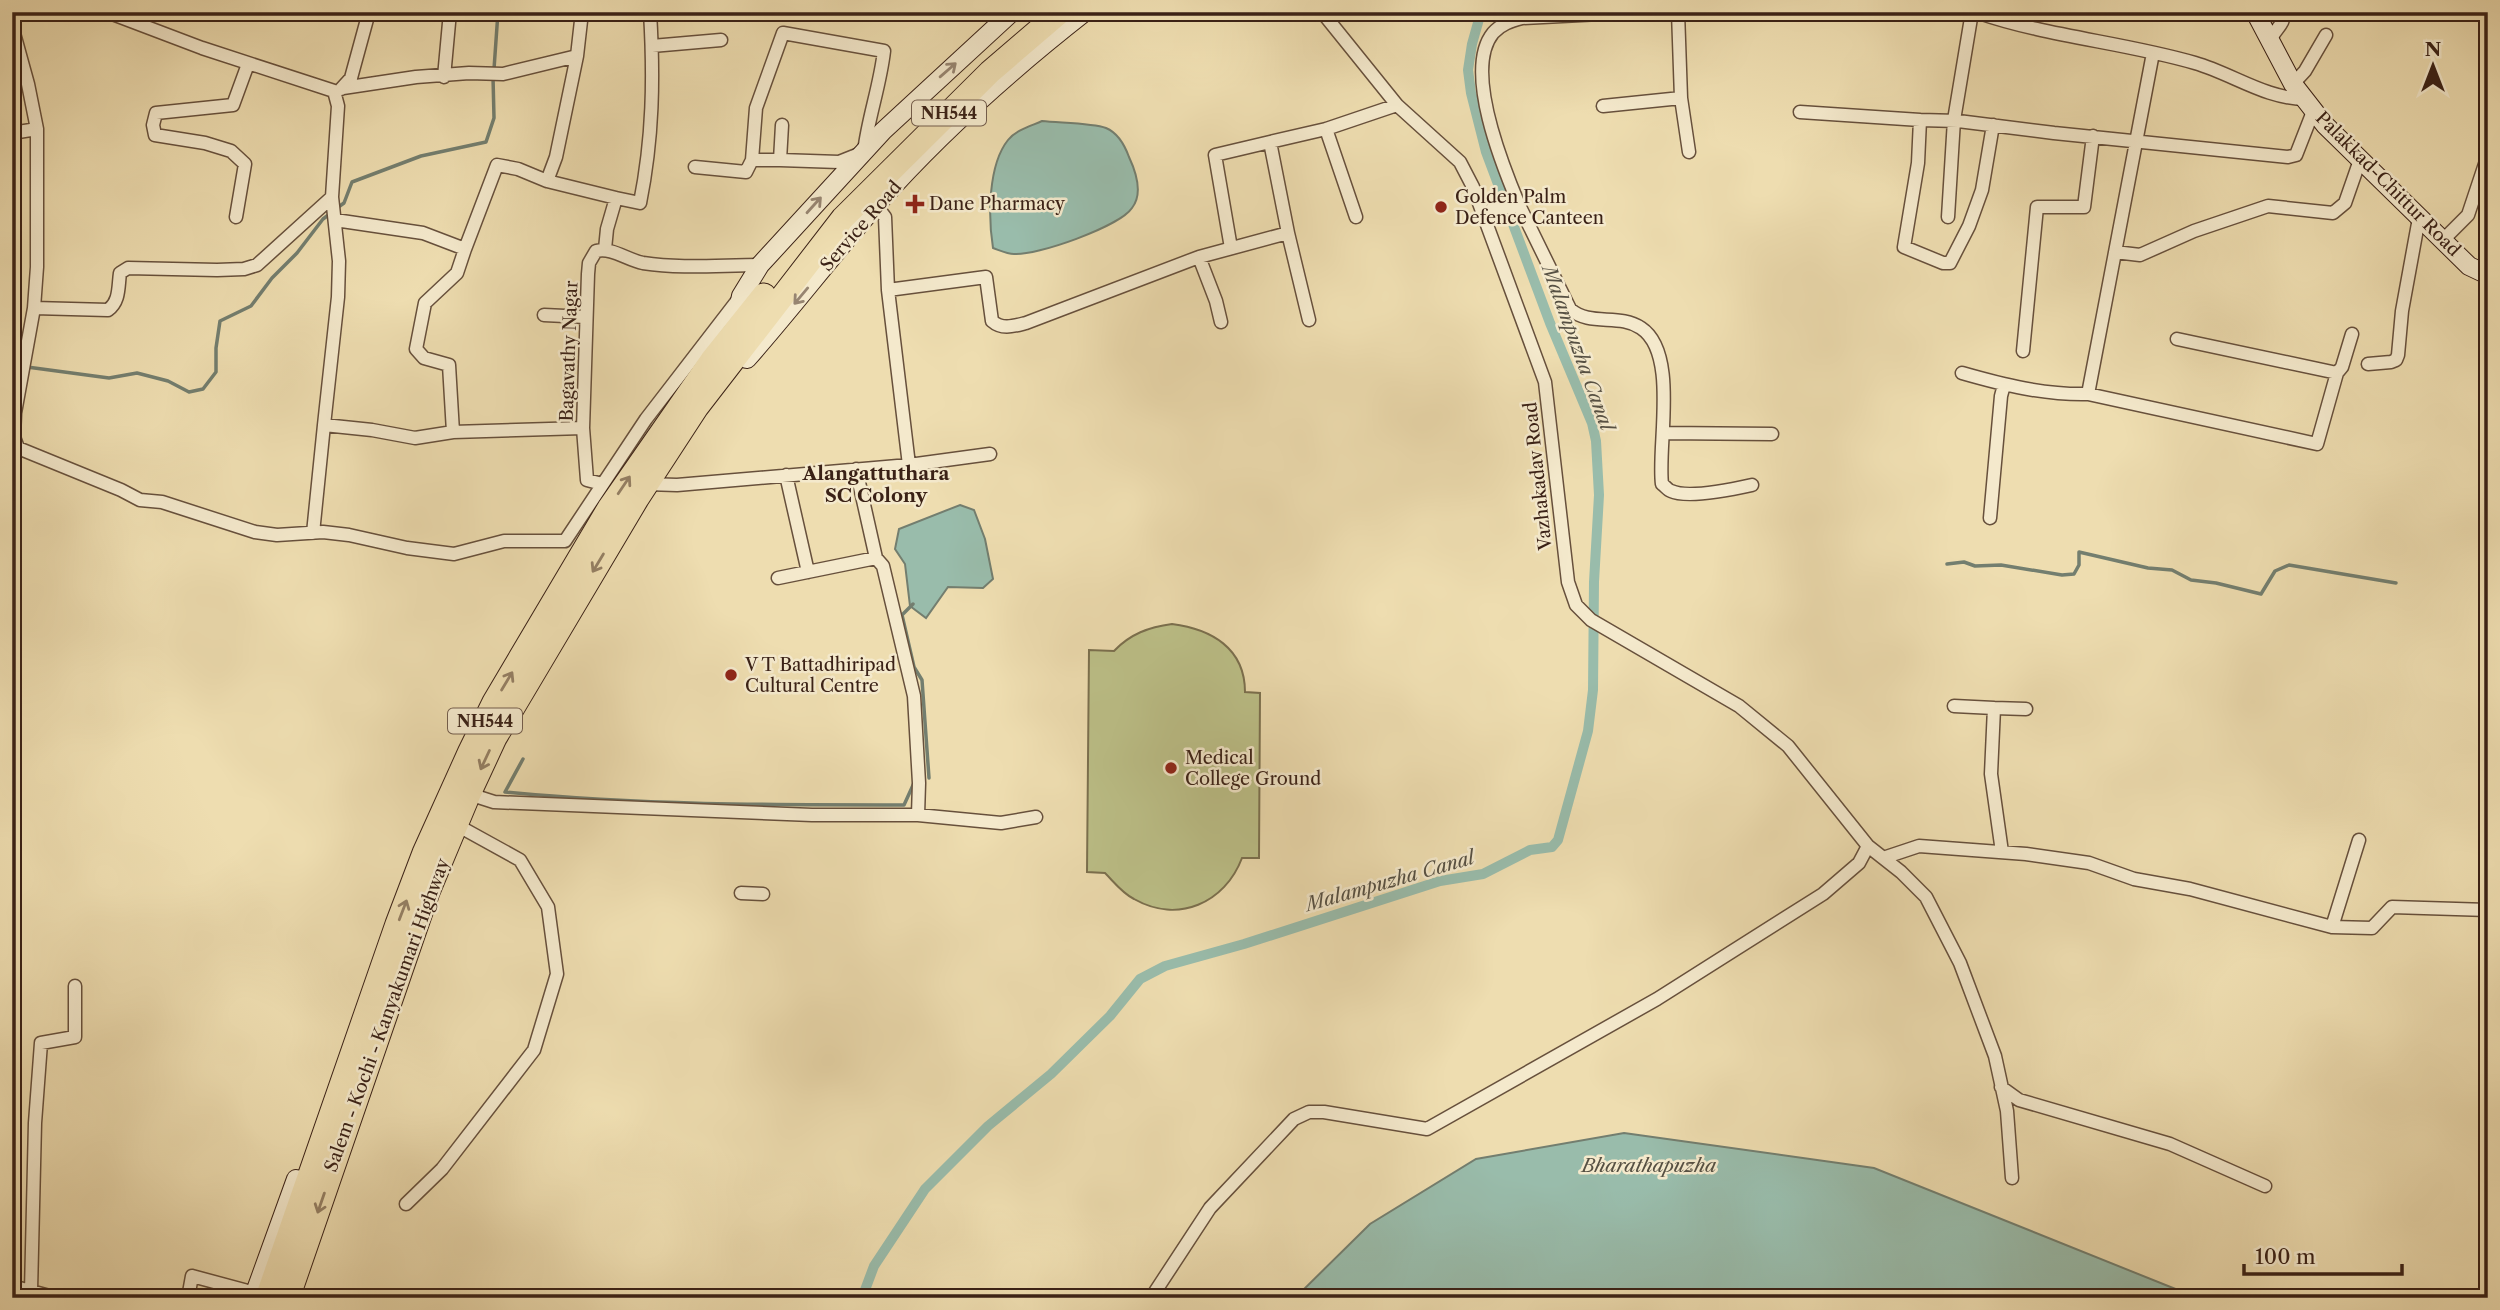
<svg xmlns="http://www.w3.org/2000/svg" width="2500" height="1310" viewBox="0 0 2500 1310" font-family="'Libre Caslon Text',serif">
  <rect width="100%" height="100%" fill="#eeddb0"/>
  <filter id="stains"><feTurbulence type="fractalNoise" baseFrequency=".00286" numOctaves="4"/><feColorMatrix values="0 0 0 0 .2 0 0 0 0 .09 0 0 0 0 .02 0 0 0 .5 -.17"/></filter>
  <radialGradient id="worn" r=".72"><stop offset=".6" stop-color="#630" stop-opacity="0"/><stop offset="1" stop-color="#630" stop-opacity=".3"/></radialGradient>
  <path fill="#bcc088" stroke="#7b704f" stroke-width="2" d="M 1172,624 C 1211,629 1245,648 1245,692 L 1260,693 L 1259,858 L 1242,858 C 1225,903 1178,924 1134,899 C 1122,893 1114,882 1105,873 L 1087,872 L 1089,650 L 1114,651 C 1130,634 1149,627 1172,624 Z"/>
  <path fill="#99bcab" stroke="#737e6f" stroke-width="2" d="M 1042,121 C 1059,123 1092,123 1106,128 C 1118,133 1125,146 1129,157 C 1136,172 1143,194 1132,208 C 1119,227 1036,256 1014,254 C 1007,254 999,250 993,248 C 988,217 988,165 1008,140 C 1016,130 1031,126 1042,121 Z
    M 960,505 L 974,510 L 985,539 L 993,579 L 983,588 L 948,587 L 926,618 L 910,606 L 905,564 L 895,549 L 899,529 Z
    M 1624,1133 L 1874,1168 L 2198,1298 L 1295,1298 L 1370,1224 L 1476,1159 Z"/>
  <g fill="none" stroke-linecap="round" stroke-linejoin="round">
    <path stroke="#737e6f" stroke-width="3.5" d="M 494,69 L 498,12
      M 337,208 L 344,203 L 352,182 L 421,156 L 486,142 L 494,118 L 493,77
      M 27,367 L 109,378 L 137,373 L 168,381 L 189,392 L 203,389 L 216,372 L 216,348 L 220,321 L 251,306 L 272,278 L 297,253 L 323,219 L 331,213
      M 1947,564 L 1964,562 L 1975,566 L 2001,565 L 2062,575 L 2074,574 L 2079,565 L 2079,552 L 2148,568 L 2172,570 L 2191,580 L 2216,583 L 2261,594 L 2275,571 L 2289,565 L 2396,583
      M 913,604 L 902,615 L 914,667 L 922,680 L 929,778
      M 523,759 L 505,792 C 637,805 771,805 904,805 L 914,783"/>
    <path stroke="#99bcab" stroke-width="10" d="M 12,1294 L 31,1298
      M 862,1298 L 874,1266 L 925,1189 L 988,1126 L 1051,1074 L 1110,1016 L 1140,979 L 1165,966 L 1244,944 L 1440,881 L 1483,874 L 1530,850 L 1552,847 L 1558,840 L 1588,731 L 1593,690 L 1594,582 L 1599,495 L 1596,441 L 1592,423 L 1550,323 L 1486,152 L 1471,93 L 1468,70 L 1472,44 L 1481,12"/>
    <g stroke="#67503c" stroke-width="15">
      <path id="street" d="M 107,12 L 202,48 L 334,91 L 338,106 L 332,197 L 339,261 L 338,297 L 324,425
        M 1322,12 L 1397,105 L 1460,162 L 1473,187 L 1545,382 L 1568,582 L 1576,605 L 1591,620 L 1739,706 L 1788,746 L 1868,846
        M 1976,12 C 2048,37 2123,42 2195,63 C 2233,74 2266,99 2306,99
        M 12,26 L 28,84 L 37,129 L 37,267 L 34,308 L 15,413 L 14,437 L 18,448 L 121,490 L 140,500 L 162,502 L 255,532 L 277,535 L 323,532 L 349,535 L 407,548 L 454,554 L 504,541 L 565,541 L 646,419 L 740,297
        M 2271,39 C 2275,29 2285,24 2284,12
        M 652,46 L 721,40
        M 444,77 L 450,12
        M 2293,84 L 2305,71 L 2326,35
        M 343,88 L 416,77 L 469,73 L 503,74 L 577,56 L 582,12
        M 341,89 L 351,78 L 369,12
        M 1681,98 L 1689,152
        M 1603,106 L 1681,98 L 1678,12
        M 1800,112 L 1920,120 L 1918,163 L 1904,247 L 1943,263 L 1950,263 L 1969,226 L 1982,190 L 1993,125
        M 1920,120 L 1958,121 L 2054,133 L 2288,157 L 2296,155 L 2314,109
        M 1326,129 L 1356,217
        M 12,133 L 37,129
        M 752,160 L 780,160
        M 695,167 L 746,172 L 752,160 L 756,108 L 783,33 L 884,51 C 880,86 868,118 864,152 L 839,162 L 780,160 L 782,125
        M 547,181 L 616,198
        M 876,205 L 885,217 L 888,290 L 909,465
        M 1519,205 L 1570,309 C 1590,327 1619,313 1641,328 C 1679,353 1657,446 1662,484 C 1665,486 1668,490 1671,491 C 1688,499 1734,489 1752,485
        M 1484,212 L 1519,205 C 1503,167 1463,70 1493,33 C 1501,24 1511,21 1522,18 L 1639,12
        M 236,217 L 245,164 L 231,151 L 205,143 L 155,135 L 153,125 L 156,113 L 233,105 L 248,64
        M 1948,217 L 1954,120 L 1972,12
        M 335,220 L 423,233 L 465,249 L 457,273 L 425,303 L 416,349 L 424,358 L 449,365 L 453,432
        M 1288,233 L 1309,320
        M 2442,241 L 2468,215 L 2488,155
        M 1231,248 L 1215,155 L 1270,142
        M 465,249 L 497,165 L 518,169 L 547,181 L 556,157 L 577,56
        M 605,249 L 607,229 L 616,198 L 640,203 C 653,138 654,78 650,12
        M 2115,252 L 2140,255 L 2194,231 L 2268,206 L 2333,213 L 2345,203 L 2360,160
        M 1199,257 L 1216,301 L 1221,322
        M 888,290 L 986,277 L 992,321 C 1002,330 1014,326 1026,323 L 1199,257 L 1288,233 L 1270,142 L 1326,129 L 1397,105
        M 34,308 L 108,310 C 120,301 118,287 120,273 L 128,268 L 217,270 L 244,269 L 257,265 L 332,197
        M 544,315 L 586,317
        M 2177,339 L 2337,373
        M 2023,351 L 2037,207 L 2084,207 L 2093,136
        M 2368,364 L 2391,362 L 2396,360 L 2398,355 L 2402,311 L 2419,218
        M 1962,373 C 2004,385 2044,395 2088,394 L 2317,444 L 2337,373 L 2342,367 L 2352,334
        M 2088,394 L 2153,53
        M 1664,433 L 1772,434
        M 856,469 L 876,558
        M 786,475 L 808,572
        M 602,484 L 587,480 L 583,428 L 588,274 L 589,263 L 596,251 C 612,247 627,260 643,263 C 682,269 720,265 760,265
        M 646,484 L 677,485 L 909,465 L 990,454
        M 1990,518 L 2001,396 L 2004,385
        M 313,533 L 324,425 L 372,430 L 415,438 L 453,432 L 583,428
        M 778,578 L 876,558 L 883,566 L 914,696 L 919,783 L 918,815
        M 1954,706 L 1994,708
        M 469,794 L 494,802 L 812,815 L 918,815 L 1001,823 L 1036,817
        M 2002,852 L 1991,774 L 1994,708 L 2026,709
        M 1883,858 L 1919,846 L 2026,854 L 2089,863 L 2134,879 L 2190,889 L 2332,927 L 2372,928 L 2392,907 L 2488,910
        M 741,893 L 763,894
        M 2332,927 L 2359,840
        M 2001,1087 L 2019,1100 L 2170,1144 L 2265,1186
        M 406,1204 L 442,1169 L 534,1050 L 557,974 L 548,907 L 520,860 L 453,823
        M 12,1286 L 57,1298
        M 31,1291 L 35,1123 L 41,1043 L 75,1037 L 75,986
        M 188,1298 L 192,1276 L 255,1293
        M 1151,1298 L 1210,1208 L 1294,1119 L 1309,1112 L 1324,1112 L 1427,1129 L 1657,999 L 1823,894 L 1859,863 L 1868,846 L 1901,872 L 1926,897 L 1960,963 L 1995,1056 L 2007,1111 L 2012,1178"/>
    </g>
    <g stroke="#3a2116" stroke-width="20">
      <path id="secondary" d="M 2255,12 L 2293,84 L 2325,125 L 2469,266 L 2488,275
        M 734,332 L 741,296 L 760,265 L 883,131 L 1012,12
        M 747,359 C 792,308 833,254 878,203 C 940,133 1011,70 1085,12
        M 253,1298 L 296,1179"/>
    </g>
    <g stroke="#3a2116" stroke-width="25">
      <path id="highway" d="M 267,1298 L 397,924 L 424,853 L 470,751 L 494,702 L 609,508 L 712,360 L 764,295
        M 288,1298 L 428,892 L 469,794 L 495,738 L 637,499 L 697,407 L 843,218 L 990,72 L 1060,12"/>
    </g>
    <use href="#street" stroke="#f4e9cc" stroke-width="12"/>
    <use href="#secondary" stroke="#f4e9cc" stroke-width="18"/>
    <use href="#highway" stroke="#eeddb0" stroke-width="23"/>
  </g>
  <defs><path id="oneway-shaft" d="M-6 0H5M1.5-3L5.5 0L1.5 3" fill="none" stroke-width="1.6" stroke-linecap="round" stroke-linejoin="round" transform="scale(1.75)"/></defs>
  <g stroke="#978571">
    <use href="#oneway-shaft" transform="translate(948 70) rotate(-41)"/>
    <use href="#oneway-shaft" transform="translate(814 205) rotate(-48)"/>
    <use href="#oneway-shaft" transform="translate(801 296) rotate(130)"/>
  </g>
  <g stroke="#947f63">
    <use href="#oneway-shaft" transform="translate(624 485) rotate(-56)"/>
    <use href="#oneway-shaft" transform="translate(598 563) rotate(121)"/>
    <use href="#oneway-shaft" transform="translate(507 681) rotate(-59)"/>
    <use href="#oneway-shaft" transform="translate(485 760) rotate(115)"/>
    <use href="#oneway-shaft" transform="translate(403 910) rotate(-69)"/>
    <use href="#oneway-shaft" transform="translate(321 1203) rotate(109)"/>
  </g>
  <g fill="#8f2418" stroke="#f4e9cc" stroke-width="2.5">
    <path d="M911.5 193.5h7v7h7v7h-7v7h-7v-7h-7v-7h7z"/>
    <circle cx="1441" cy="207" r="7"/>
    <circle cx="731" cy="675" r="7"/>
    <circle cx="1171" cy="768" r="7"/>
  </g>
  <g text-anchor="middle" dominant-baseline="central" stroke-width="5" stroke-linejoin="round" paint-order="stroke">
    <g fill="#f4e9cc" stroke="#725d4d" stroke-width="2">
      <rect x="912" y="100.5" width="74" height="25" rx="5"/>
      <rect x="448" y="708.5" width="74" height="25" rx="5"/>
    </g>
    <g font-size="16" font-weight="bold" fill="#3a2116">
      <text x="949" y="113">NH544</text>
      <text x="485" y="721">NH544</text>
    </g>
    <g font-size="18" fill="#3a2116" stroke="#f4e9cc">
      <text transform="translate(2388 184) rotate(45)">Palakkad-Chittur Road</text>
      <text transform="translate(861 226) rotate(-49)">Service Road</text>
      <text transform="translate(569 351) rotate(-88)">Bagavathy Nagar</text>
      <text transform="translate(1538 476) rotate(-96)">Vazhakadav Road</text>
      <text transform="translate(387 1015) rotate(-70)">Salem - Kochi - Kanyakumari Highway</text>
    </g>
    <g font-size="18" fill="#3a2116" stroke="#f4e9cc" text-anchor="start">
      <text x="1455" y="197">Golden Palm<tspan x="1455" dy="21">Defence Canteen</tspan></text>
      <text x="929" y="204">Dane Pharmacy</text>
      <text x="745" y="665">V T Battadhiripad<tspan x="745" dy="21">Cultural Centre</tspan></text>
      <text x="1185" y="758">Medical<tspan x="1185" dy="21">College Ground</tspan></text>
    </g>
    <g font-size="19" font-style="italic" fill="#565043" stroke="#f4e9cc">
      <text transform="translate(1578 348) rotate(70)">Malampuzha Canal</text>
      <text transform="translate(1390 881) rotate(-16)">Malampuzha Canal</text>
      <text x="1649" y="1165">Bharathapuzha</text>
    </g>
    <g font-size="19" font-weight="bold" fill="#3a2116" stroke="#f4e9cc">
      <text x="876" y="473">Alangattuthara<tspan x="876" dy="22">SC Colony</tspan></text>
    </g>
  </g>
  <rect width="2500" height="1310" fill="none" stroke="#eeddb0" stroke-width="42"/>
  <rect x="14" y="14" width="2472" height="1282" fill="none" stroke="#3a2116" stroke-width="3.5"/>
  <rect x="21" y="21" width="2458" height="1268" fill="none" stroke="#3a2116" stroke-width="2"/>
  <g transform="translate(2433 66)" stroke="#f4e9cc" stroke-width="5" paint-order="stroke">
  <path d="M0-5L12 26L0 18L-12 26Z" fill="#3a2116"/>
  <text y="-10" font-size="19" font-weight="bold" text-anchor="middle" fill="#3a2116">N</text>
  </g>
  <path d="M2244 1264v10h158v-10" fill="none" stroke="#3a2116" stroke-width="3.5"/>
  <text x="2255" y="1264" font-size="21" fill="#3a2116" stroke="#f4e9cc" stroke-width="5" paint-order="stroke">100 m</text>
  <rect width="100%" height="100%" filter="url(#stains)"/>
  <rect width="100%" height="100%" fill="url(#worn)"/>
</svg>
